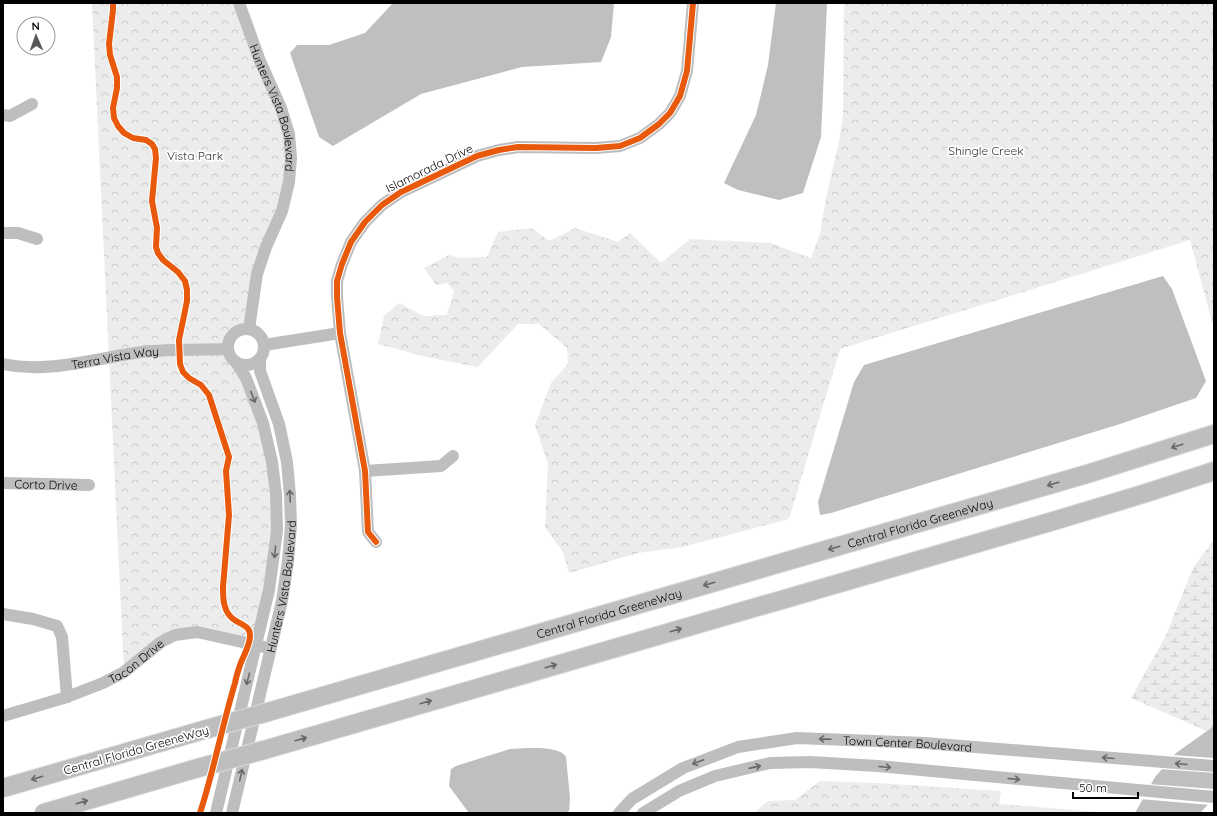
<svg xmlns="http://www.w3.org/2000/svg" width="1217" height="816" viewBox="0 0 1217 816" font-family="Quicksand,sans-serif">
  <defs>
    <pattern id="wetland-marsh" width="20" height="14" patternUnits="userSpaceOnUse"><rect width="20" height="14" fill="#ececec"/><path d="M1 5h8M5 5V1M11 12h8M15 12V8" fill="none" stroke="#c9c9c9"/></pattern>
    <pattern id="park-crowns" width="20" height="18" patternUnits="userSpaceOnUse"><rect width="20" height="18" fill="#ececec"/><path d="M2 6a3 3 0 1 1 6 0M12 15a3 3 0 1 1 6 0" fill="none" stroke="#c9c9c9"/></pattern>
  </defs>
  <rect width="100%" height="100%" fill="#fff"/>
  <path fill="url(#wetland-marsh)" d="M 1214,540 L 1214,726 L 1207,731 L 1131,698 L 1165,637 L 1194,566 Z"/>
  <path fill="url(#park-crowns)" d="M 92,3 L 239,3 L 260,61 L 291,158 L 266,247 L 249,329 C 242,329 236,331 232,336 C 227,342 227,351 231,357 C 233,360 235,362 237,364 C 240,368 243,373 246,378 L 276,494 L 257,645 L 175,635 L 124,672 Z
    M 844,3 L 1214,3 L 1214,329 L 1190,240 L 840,349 L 789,519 L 683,547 L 638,553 L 569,573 L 563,552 L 545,527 L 548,464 L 535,425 L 551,383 L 568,364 L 567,348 L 539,324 L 518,324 L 478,367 L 426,357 L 378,344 L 384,316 L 399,303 L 424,316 L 447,315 L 454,291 L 447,283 L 436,285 L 424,268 L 449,255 L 460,258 L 487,257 L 498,232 L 532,228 L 549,241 L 575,228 L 618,242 L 630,233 L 661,263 L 690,239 L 770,243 L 811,258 L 820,234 L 826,198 L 839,142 L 843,115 Z
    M 820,781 L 876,783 L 1001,791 L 999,804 L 1111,813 L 754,813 L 768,801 L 795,800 Z"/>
  <path fill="#bfbfbf" d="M 393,3 L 614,3 L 611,37 L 601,62 L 522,67 L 421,94 L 333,146 L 319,137 L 290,53 L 297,45 L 329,45 L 365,33 Z
    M 776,3 L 827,3 L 821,137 L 803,193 L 779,200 L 738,190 L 724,183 L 756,115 L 768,65 Z
    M 1163,276 L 1172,289 L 1206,381 L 1196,398 L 1120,424 L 831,513 L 820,515 L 818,502 L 854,382 L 864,365 Z
    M 1214,726 L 1214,798 L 1201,812 L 1135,813 L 1155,777 L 1176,753 Z
    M 527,748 C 538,748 560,747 566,757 L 570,798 L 569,811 L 566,813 L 469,813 L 449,786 L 451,769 L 456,766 L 510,749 Z"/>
  <path fill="#fff" d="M 1172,755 L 1214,758 L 1214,773 L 1159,769 Z
    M 1148,784 L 1214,789 L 1214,801 L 1211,805 L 1139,799 Z"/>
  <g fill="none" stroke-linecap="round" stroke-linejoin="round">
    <g stroke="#dbdbdb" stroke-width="20">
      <g id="highway">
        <path id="s7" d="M 268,712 L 1087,474 L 1214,434"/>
        <path d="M 264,750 L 1050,522 L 1143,494 L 1214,471"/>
        <path d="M 3,788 L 207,729"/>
        <path d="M 44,813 L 191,770"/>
      </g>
    </g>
    <g stroke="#bebebe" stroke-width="12">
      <path id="s1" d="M 239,3 L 260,61 L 281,108 L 289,134 L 291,158 L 289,182 L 282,211 L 266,247 L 257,274 L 249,329"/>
      <path d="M 3,115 L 10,116 L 32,104"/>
      <path d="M 3,233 L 18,233 L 37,239"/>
      <circle cx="246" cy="347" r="18"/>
      <path d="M 264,345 L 340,333"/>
      <path id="s2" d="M 3,364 C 50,374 96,358 142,352 C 170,349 200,350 228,349"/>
      <path d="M 365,471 L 441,466 L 453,456"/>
      <path id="s3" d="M 3,483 L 89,485"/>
      <path d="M 376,542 L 368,532 L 365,471 L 340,333 L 337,297 L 337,281 L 342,264 L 351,242 L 365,222 L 382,205 L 401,192 L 477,156 L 499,150 L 518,147 L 596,148 L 620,146 L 640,138 L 659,124 L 670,113 L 680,96 L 687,71 L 693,3"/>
      <path d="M 3,614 L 33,619 L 57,626 L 62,637 L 67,697"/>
      <path id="s4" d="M 3,716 L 67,697 L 103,683 L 124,672 L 161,642 L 175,635 L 197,632 L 264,647"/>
      <path d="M 216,813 L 269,590 L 277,531 L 276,494 L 272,462 L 263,423 L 246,378 L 236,362"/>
      <path id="s5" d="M 232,813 L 282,601 L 288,561 L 291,526 L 290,495 L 287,462 L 279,424 L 260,371 L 260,359"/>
      <path id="s6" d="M 619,813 L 632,799 L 683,768 L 738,747 L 797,738 L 925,743 L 1214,766"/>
      <path d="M 643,813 L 679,791 L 715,776 L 770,763 L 810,762 L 878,766 L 1214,797"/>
    </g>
    <use href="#highway" stroke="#bebebe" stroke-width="18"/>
    <g stroke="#dbdbdb" stroke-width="20" stroke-linecap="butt">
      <path id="highway-bridge" d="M 207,729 L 268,712
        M 191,770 L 264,750"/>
    </g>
    <use href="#highway-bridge" stroke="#bebebe" stroke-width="18"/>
    <g stroke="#fff" stroke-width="8">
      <path id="cycleway" d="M 113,3 L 113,10 L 109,44 L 110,55 L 117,77 L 117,88 L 113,108 L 114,118 L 118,126 L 124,133 L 133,138 L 146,140 L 152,144 L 155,149 L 156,158 L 152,201 L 157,228 L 156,247 L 158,253 L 163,260 L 178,272 L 185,281 L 187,290 L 187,301 L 179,340 L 180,364 L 183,372 L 189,378 L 201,385 L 209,395 L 229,457 L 226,471 L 229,515 L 223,587 C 223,597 223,608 230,616 C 236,624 251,624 250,636 C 250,646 243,656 240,665 C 238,671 236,677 235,683 C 222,726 214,770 200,813
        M 376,542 L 368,532 L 365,471 L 340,333 L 337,297 L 337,281 L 342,264 L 351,242 L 365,222 L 382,205 L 401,192 L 477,156 L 499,150 L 518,147 L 596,148 L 620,146 L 640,138 L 659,124 L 670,113 L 680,96 L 687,71 L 693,3"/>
    </g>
    <use href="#cycleway" stroke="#e8590c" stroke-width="6"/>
  </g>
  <defs><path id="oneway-shaft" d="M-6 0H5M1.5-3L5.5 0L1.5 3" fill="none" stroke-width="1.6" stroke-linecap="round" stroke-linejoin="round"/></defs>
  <g stroke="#686868">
    <use href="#oneway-shaft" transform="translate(253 397) rotate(69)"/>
    <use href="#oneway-shaft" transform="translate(1177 446) rotate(162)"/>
    <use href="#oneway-shaft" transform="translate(1053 484) rotate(164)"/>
    <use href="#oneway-shaft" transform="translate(290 496) rotate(-93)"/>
    <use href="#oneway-shaft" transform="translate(834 548) rotate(164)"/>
    <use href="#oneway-shaft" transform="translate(275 552) rotate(96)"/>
    <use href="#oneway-shaft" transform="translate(709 584) rotate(164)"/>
    <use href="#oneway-shaft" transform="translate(676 630) rotate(-16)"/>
    <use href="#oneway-shaft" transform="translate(551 666) rotate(-16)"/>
    <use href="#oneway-shaft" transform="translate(248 679) rotate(104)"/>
    <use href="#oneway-shaft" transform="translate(426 702) rotate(-16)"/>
    <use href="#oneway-shaft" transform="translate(301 739) rotate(-16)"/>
    <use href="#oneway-shaft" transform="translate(825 739) rotate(-178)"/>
    <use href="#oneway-shaft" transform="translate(1108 758) rotate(-175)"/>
    <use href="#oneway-shaft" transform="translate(698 762) rotate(159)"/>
    <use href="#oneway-shaft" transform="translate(1181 764) rotate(-175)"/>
    <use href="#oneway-shaft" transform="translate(755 767) rotate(-13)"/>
    <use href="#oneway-shaft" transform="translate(885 767) rotate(5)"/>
    <use href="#oneway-shaft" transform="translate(241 775) rotate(-77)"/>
    <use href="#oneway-shaft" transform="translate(37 778) rotate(164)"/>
    <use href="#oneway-shaft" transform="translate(1014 779) rotate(5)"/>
    <use href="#oneway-shaft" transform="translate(82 802) rotate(-16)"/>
  </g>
  <g text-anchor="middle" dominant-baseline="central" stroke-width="3.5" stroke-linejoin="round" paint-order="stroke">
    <g font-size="12" fill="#000" stroke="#fff">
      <text stroke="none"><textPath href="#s1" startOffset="111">Hunters Vista Boulevard</textPath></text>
      <text transform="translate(429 168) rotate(-26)">Islamorada Drive</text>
      <text stroke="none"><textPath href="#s2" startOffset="113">Terra Vista Way</textPath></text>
      <text stroke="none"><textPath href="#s3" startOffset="43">Corto Drive</textPath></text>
      <text stroke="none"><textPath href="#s7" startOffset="679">Central Florida GreeneWay</textPath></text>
      <text stroke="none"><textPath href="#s5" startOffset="232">Hunters Vista Boulevard</textPath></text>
      <text stroke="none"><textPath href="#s7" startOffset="355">Central Florida GreeneWay</textPath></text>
      <text stroke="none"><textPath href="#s4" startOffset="145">Tacon Drive</textPath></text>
      <text stroke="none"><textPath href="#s6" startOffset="308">Town Center Boulevard</textPath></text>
      <text transform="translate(136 750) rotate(-16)">Central Florida GreeneWay</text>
    </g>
    <g font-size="12" fill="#333" stroke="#fff">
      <text x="986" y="150">Shingle Creek</text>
      <text x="195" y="155">Vista Park</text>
    </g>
  </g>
  <rect width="1217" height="816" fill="none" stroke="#000000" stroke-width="8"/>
  <g transform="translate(36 36) rotate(358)"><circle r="19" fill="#ffffff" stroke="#999999"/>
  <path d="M0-3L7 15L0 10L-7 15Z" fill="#595959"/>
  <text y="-6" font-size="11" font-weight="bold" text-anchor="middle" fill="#000000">N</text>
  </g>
  <path d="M1073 792v6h65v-6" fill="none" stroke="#000000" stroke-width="2"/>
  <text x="1079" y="792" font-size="12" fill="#000000" stroke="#ffffff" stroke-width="3" paint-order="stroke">50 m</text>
</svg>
